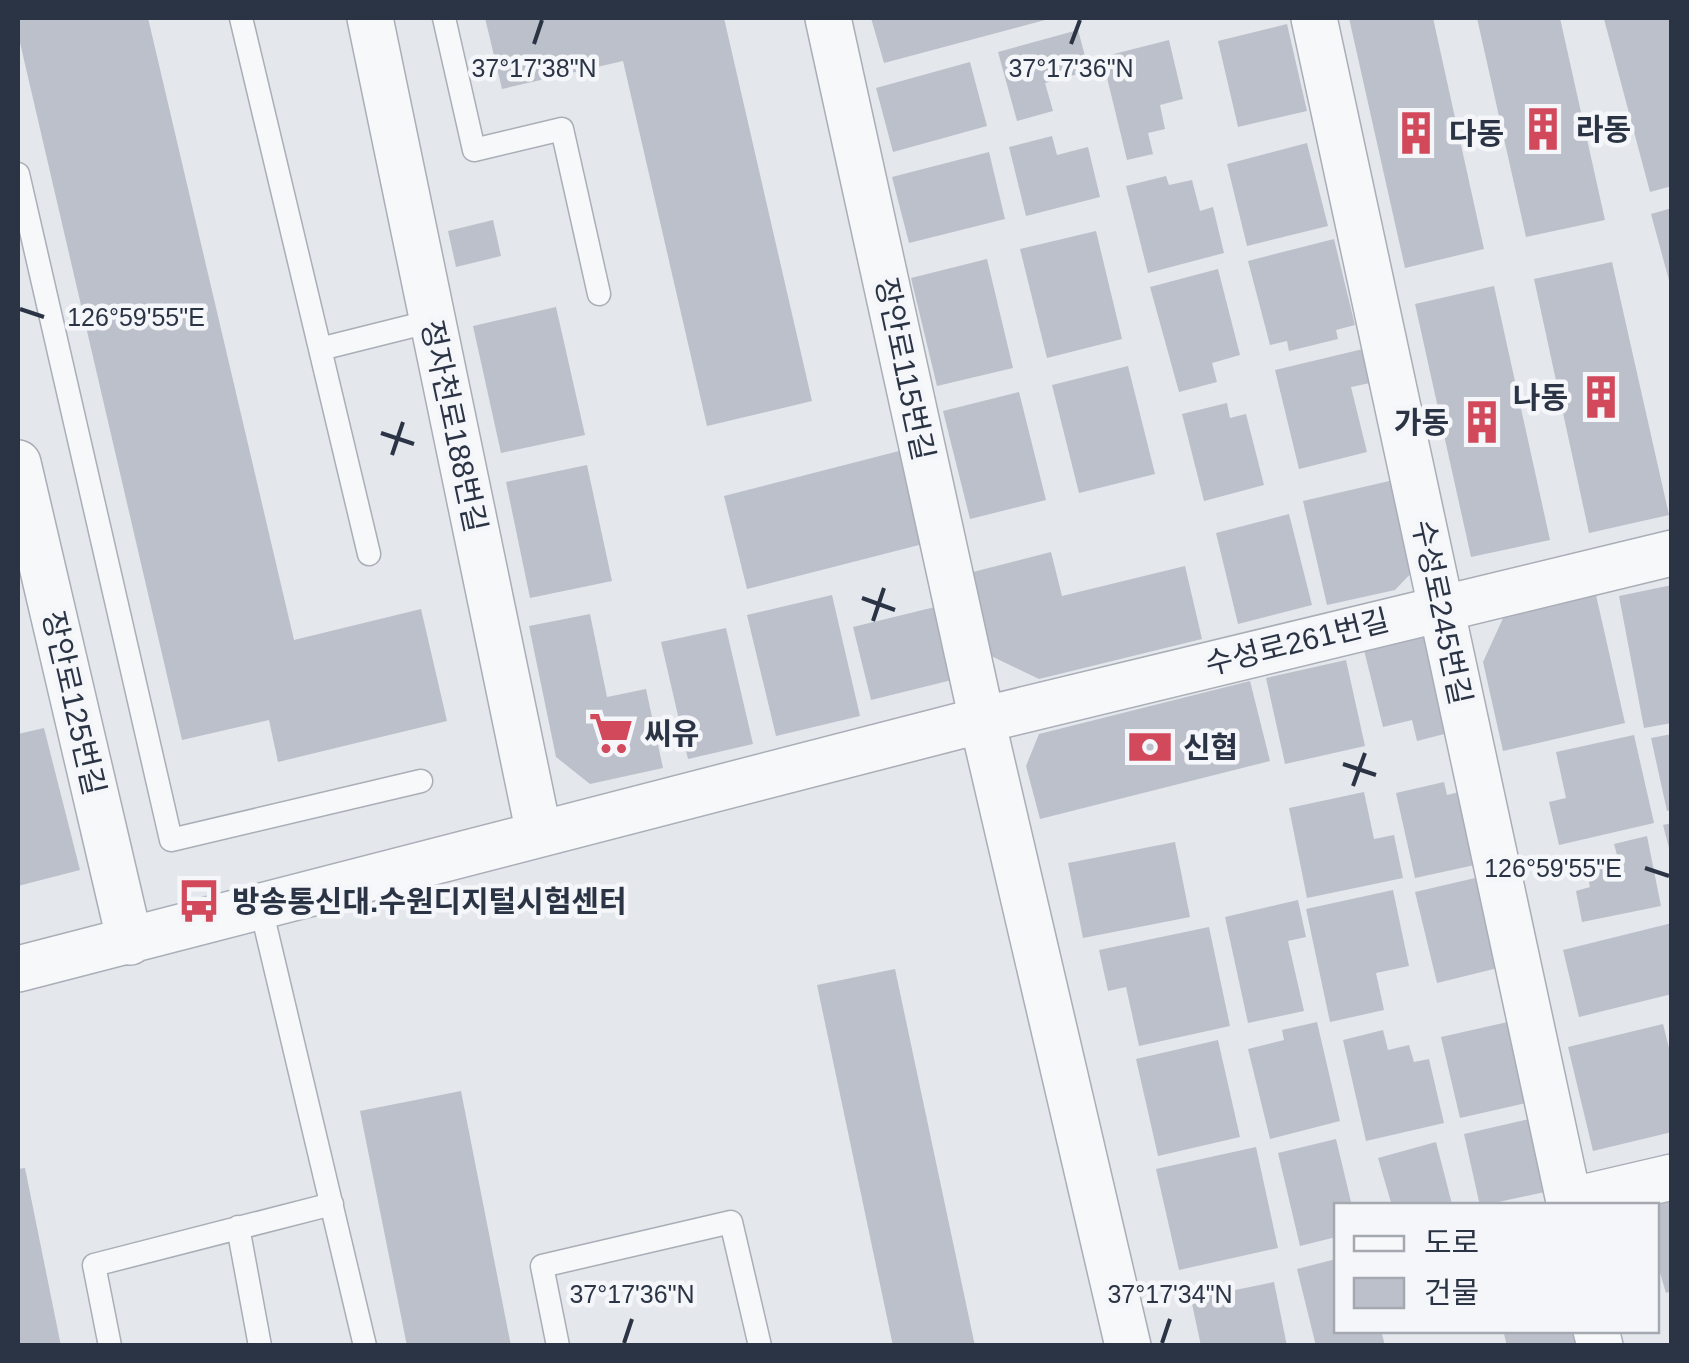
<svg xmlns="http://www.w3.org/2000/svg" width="1689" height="1363" viewBox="0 0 1689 1363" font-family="Helvetica,'Noto Sans KR',sans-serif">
  <rect width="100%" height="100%" fill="#e4e7ec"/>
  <path fill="#bbc0ca" d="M 18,18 L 148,18 L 294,640 L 421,609 L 447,721 L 278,762 L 269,720 L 182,740 L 18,34 Z
    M 485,18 L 724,18 L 812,401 L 707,426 L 623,61 L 502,89 Z
    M 871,18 L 1049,18 L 1049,19 L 884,63 Z
    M 1349,18 L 1433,18 L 1484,249 L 1405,268 Z
    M 1477,18 L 1560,18 L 1605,220 L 1526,237 Z
    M 1672,18 L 1672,186 L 1650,192 L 1604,19 Z
    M 1287,24 L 1307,111 L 1238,127 L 1218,41 Z
    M 1078,30 L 1089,71 L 1045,83 L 1053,111 L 1017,121 L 998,52 Z
    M 1169,40 L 1183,99 L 1160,105 L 1165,129 L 1148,133 L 1153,154 L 1127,160 L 1102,57 Z
    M 970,62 L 987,126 L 893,152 L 876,88 Z
    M 1052,136 L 1057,155 L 1088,147 L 1100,197 L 1026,216 L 1009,147 Z
    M 1307,143 L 1328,226 L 1247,246 L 1227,164 Z
    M 989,152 L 1005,219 L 909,243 L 892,177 Z
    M 1166,176 L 1169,185 L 1192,180 L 1200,211 L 1213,207 L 1224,253 L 1148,273 L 1126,186 Z
    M 1672,208 L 1672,284 L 1670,284 L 1651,214 Z
    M 493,220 L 501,256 L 456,267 L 448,231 Z
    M 1096,231 L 1122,339 L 1047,358 L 1020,249 Z
    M 1334,239 L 1355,325 L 1336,330 L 1338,339 L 1289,351 L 1287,341 L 1270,345 L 1248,261 Z
    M 987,259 L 1013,368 L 937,386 L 911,278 Z
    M 1612,262 L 1669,515 L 1589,533 L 1534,279 Z
    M 1218,269 L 1240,355 L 1212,363 L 1217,382 L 1179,392 L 1150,287 Z
    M 1494,286 L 1550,540 L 1471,557 L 1415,304 Z
    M 556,307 L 585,435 L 501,453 L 473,326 Z
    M 1363,349 L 1370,383 L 1351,387 L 1367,452 L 1299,469 L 1275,370 Z
    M 1128,366 L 1155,474 L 1079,493 L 1052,385 Z
    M 1019,392 L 1046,500 L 970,519 L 943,411 Z
    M 1227,403 L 1230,418 L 1246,414 L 1264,485 L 1204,501 L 1182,414 Z
    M 899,451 L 923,544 L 747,589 L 724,496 Z
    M 587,465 L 612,581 L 530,598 L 506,482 Z
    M 1398,479 L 1418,566 L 1395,590 L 1327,605 L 1303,501 Z
    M 1289,514 L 1312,605 L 1238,624 L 1216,533 Z
    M 1051,552 L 1062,596 L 1185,566 L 1202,639 L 1039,679 L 989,655 L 969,573 Z
    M 1672,585 L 1672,723 L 1644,728 L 1619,596 Z
    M 832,595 L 860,716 L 776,736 L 747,615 Z
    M 1596,595 L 1625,723 L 1503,751 L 1483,662 L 1504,616 Z
    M 935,607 L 952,680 L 871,700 L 853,627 Z
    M 590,614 L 607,697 L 646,689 L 663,768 L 590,784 L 556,757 L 529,626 Z
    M 726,628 L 753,744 L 688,759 L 661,642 Z
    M 1422,631 L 1438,641 L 1460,730 L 1417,741 L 1412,720 L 1383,727 L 1363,646 Z
    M 1346,660 L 1365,746 L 1285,764 L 1266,678 Z
    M 1250,681 L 1270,761 L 1040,819 L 1026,766 L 1039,734 Z
    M 44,728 L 80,870 L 18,886 L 18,734 Z
    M 1672,734 L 1672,810 L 1667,811 L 1651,738 Z
    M 1634,735 L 1654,823 L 1559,845 L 1549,802 L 1566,798 L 1556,752 Z
    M 1444,782 L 1447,795 L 1468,790 L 1484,863 L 1415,878 L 1396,793 Z
    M 1364,792 L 1374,839 L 1394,835 L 1403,878 L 1307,898 L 1289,808 Z
    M 1672,823 L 1672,852 L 1670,852 L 1663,825 Z
    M 1647,836 L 1661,906 L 1582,922 L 1576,891 L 1590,887 L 1585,862 L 1617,855 L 1614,844 Z
    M 1175,842 L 1190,917 L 1083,938 L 1068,863 Z
    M 1488,875 L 1510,965 L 1437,983 L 1415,892 Z
    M 1393,890 L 1409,966 L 1376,973 L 1384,1010 L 1330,1022 L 1306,909 Z
    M 1298,900 L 1306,937 L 1288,941 L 1304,1011 L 1248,1023 L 1225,917 Z
    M 1672,923 L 1672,994 L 1579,1017 L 1563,950 Z
    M 1209,927 L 1230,1026 L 1139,1046 L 1126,987 L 1108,991 L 1099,950 Z
    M 895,969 L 975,1346 L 893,1346 L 817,985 Z
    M 1521,1019 L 1539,1100 L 1460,1118 L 1441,1037 Z
    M 1317,1022 L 1340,1121 L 1270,1139 L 1248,1049 L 1284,1040 L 1282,1030 Z
    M 1663,1024 L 1672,1060 L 1672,1132 L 1593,1151 L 1568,1047 Z
    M 1383,1030 L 1388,1050 L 1409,1045 L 1414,1062 L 1429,1059 L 1444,1123 L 1366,1141 L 1343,1040 Z
    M 1218,1040 L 1240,1137 L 1158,1156 L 1136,1059 Z
    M 461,1091 L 511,1346 L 407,1346 L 360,1111 Z
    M 1538,1117 L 1554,1190 L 1480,1206 L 1464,1134 Z
    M 1336,1139 L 1352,1206 L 1336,1206 L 1336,1237 L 1300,1246 L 1278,1153 Z
    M 1436,1142 L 1452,1204 L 1392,1206 L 1378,1158 Z
    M 1256,1147 L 1278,1248 L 1179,1270 L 1156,1169 Z
    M 25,1168 L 61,1346 L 18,1346 L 18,1169 Z
    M 1672,1192 L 1672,1291 L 1666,1293 L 1656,1259 L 1656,1206 L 1642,1206 Z
    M 1336,1259 L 1336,1330 L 1381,1330 L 1385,1346 L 1316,1346 L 1297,1269 Z
    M 1274,1282 L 1287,1346 L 1201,1346 L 1191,1299 Z
    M 1503,1330 L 1588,1330 L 1592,1346 L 1507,1346 Z"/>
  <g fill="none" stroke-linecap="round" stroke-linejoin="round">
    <g stroke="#a9aeb7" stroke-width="25">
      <path id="lane" d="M 241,18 L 369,554
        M 444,18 L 474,150 L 562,129 L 599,294
        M 18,174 L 171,840 L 421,781
        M 320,349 L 432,321
        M 261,908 L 365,1346
        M 238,1227 L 260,1346
        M 110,1346 L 94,1265 L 332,1204
        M 558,1346 L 542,1266 L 731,1222 L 760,1346"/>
    </g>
    <g stroke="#a9aeb7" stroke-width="48">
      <path id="street" d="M 370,18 L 539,834
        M 828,18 L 982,720 L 1128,1346
        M 1314,18 L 1570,1206
        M 18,463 L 130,942
        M 18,969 L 982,720 L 1672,553
        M 1569,1201 L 1672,1177
        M 1596,1330 L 1600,1346"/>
    </g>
    <use href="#lane" stroke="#f7f8fa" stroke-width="22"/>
    <use href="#street" stroke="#f7f8fa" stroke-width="45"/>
  </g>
  <path fill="none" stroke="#2b3445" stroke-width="4" d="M 534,44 L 542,20M 1071,44 L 1080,20M 20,309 L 44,317M 381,433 L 414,444M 392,455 L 403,422M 862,598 L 895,610M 873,621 L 884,588M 1343,764 L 1376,775M 1353,786 L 1365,753M 1645,868 L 1669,876M 624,1343 L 632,1319M 1162,1343 L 1170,1319"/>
  <defs>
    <g id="building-bare" transform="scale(3.45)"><path d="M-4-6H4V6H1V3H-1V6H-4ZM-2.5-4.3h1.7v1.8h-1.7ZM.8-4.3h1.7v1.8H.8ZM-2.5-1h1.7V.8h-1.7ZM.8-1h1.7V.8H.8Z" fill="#d1495b" stroke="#f4f6f9" stroke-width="2.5" paint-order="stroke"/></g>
    <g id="supermarket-bare" transform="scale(3.45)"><path d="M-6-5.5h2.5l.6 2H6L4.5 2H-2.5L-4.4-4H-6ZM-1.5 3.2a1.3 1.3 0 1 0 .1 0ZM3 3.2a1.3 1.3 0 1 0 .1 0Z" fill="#d1495b" stroke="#f4f6f9" stroke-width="2.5" paint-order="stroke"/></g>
    <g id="bank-bare" transform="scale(3.45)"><path d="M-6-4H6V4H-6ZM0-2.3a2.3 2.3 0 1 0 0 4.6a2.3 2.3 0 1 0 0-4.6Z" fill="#d1495b" stroke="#f4f6f9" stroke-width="2.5" paint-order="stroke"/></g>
    <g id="bus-bare" transform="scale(3.45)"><path d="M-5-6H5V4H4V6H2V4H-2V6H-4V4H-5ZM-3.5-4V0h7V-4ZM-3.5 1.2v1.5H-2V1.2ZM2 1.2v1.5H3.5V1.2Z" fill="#d1495b" stroke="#f4f6f9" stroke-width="2.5" paint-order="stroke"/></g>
  </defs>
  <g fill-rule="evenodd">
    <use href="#building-bare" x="1543" y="129"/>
    <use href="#building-bare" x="1416" y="133"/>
    <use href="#building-bare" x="1601" y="397"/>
    <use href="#building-bare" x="1482" y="422"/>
    <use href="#supermarket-bare" x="611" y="733"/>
    <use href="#bank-bare" x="1150" y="747"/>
    <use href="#bus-bare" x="199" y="901"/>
  </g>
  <g text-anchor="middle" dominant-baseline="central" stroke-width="9" stroke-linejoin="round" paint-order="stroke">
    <g font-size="30" font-weight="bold" fill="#2b3445" stroke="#f4f6f9" text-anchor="start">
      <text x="1576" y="129">라동</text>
      <text x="1449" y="133">다동</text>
      <text x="1568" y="397" text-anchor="end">나동</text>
      <text x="1449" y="422" text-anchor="end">가동</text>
      <text x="644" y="733">씨유</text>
      <text x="1183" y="747">신협</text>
      <text x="232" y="901">방송통신대.수원디지털시험센터</text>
    </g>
    <g font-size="30" fill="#2b3445" stroke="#f4f6f9">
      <text transform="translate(905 369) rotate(78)">장안로115번길</text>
      <text transform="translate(454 426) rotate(78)">정자천로188번길</text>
      <text transform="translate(1442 612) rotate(78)">수성로245번길</text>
      <text transform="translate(1297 642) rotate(-14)">수성로261번길</text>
      <text transform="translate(74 703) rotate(77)">장안로125번길</text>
    </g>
  </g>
  <g font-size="25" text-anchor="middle" fill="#2b3445" stroke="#f4f6f9" stroke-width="9" stroke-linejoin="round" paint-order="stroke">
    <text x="534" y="77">37°17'38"N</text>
    <text x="1071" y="77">37°17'36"N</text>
    <text x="136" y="326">126°59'55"E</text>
    <text x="1553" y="877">126°59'55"E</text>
    <text x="632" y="1303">37°17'36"N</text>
    <text x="1170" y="1303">37°17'34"N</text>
  </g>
  <rect width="1689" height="1363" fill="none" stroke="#2b3445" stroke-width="40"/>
  <rect x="1334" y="1203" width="325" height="130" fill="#f4f6f9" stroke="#a4a8b1" stroke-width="2.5"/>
  <rect x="1354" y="1236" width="50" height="15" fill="#f7f8fa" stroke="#a4a8b1" stroke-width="2.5"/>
  <text x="1424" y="1253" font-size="30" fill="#2b3445">도로</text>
  <rect x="1354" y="1278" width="50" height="30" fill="#bbc0ca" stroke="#a4a8b1" stroke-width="2.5"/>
  <text x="1424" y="1303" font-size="30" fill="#2b3445">건물</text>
</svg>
